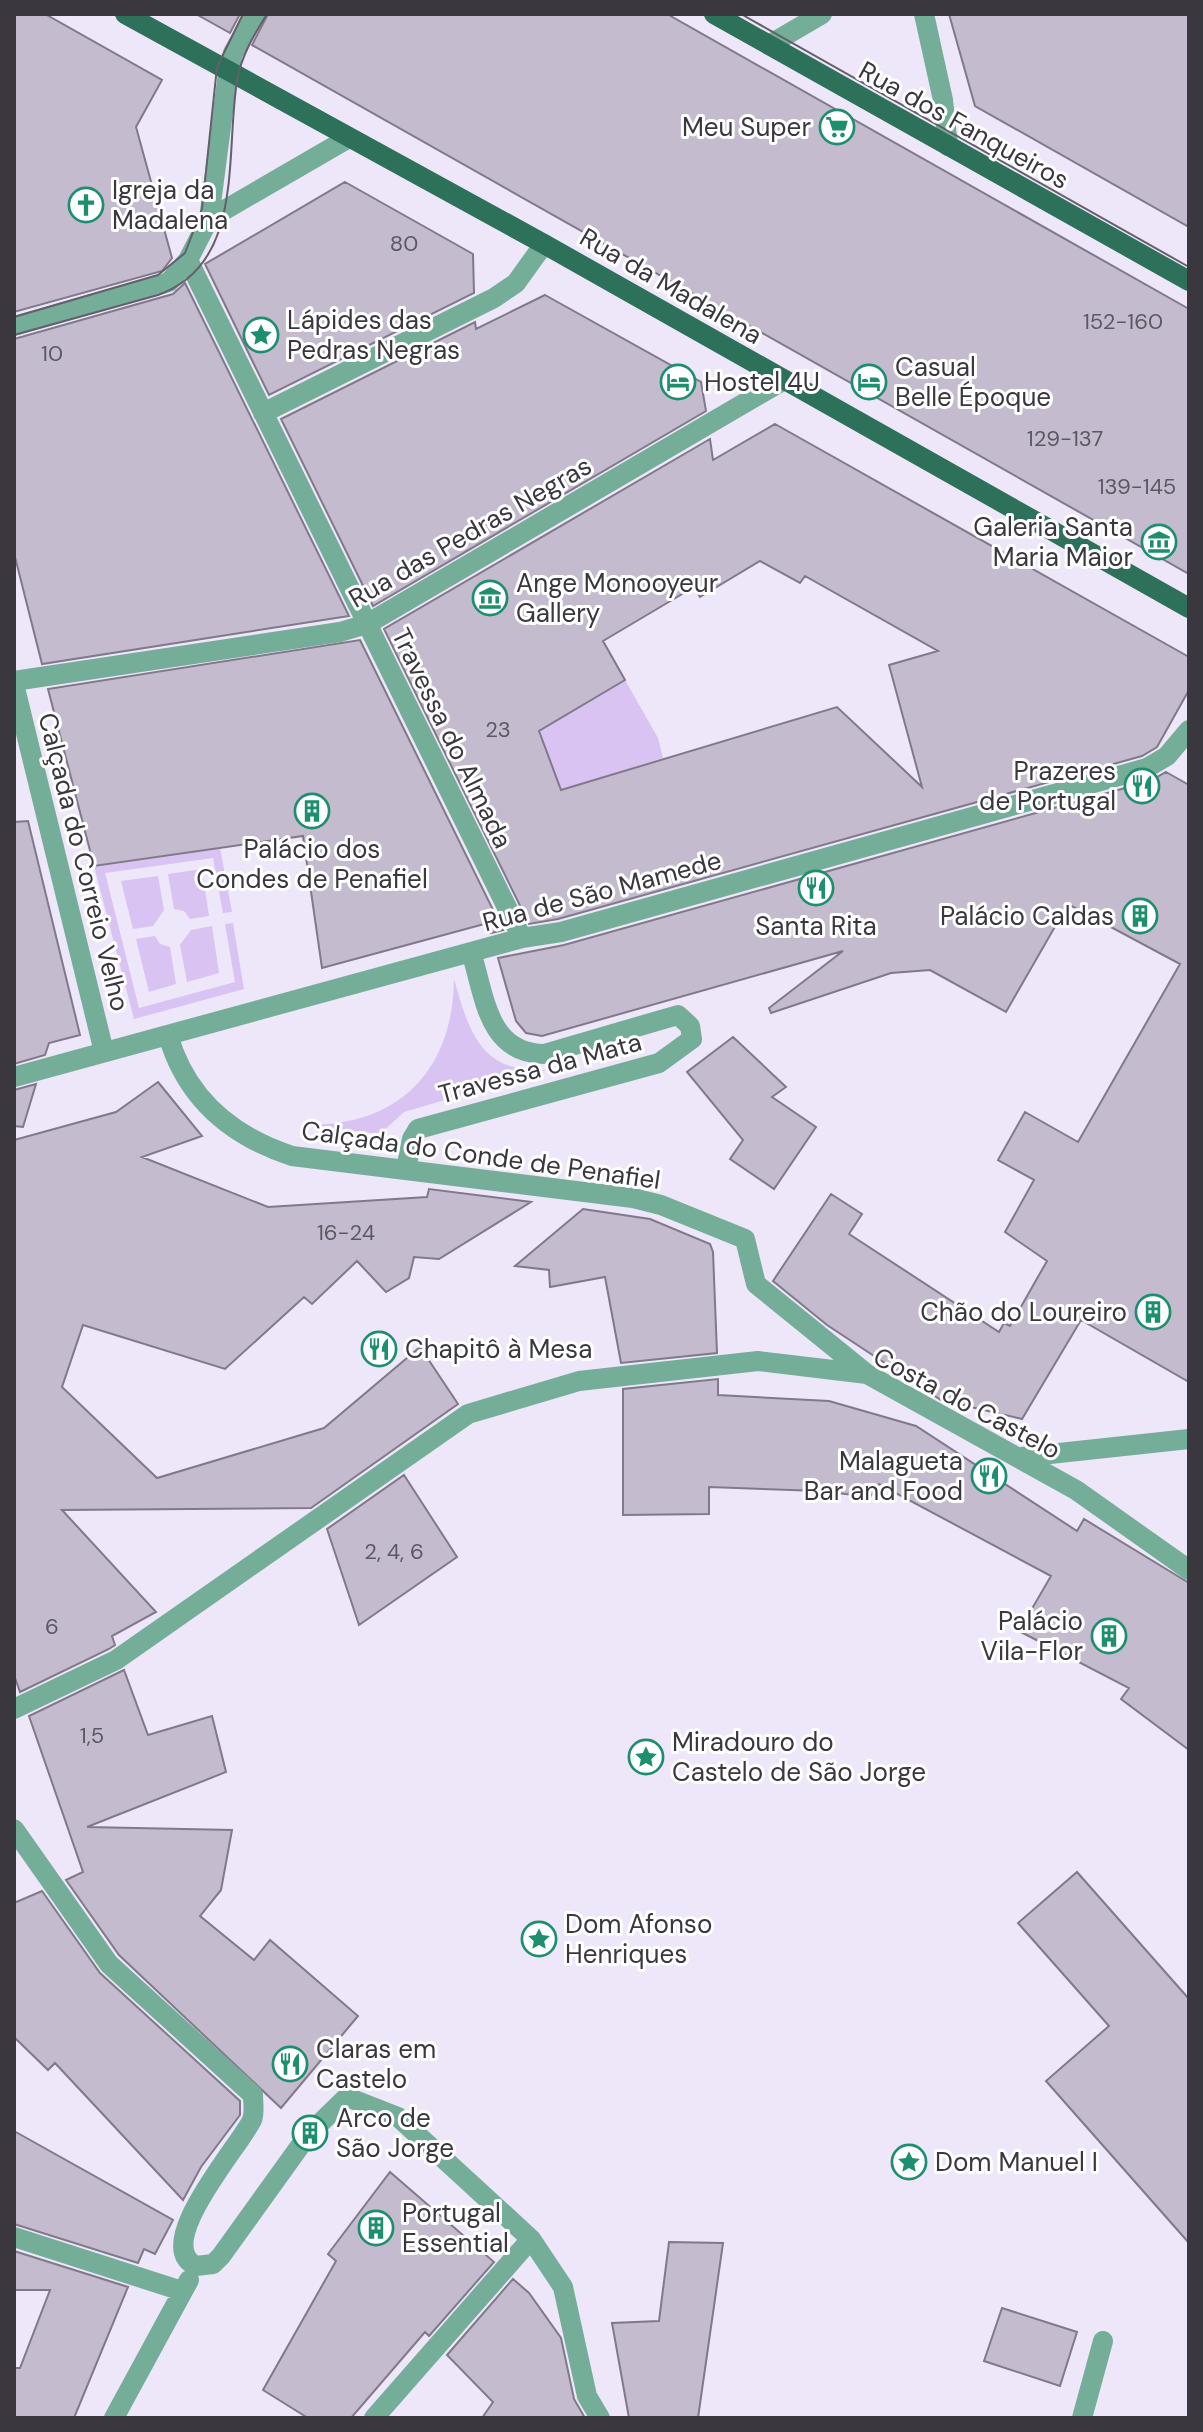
<svg xmlns="http://www.w3.org/2000/svg" width="1203" height="2432" viewBox="0 0 1203 2432" font-family="'DM Sans',sans-serif">
  <rect width="100%" height="100%" fill="#eee6f9"/>
  <path fill="#d8c3f3" d="M 625,680 L 658,738 L 663,758 L 561,790 L 539,731 Z
    M 220,848 L 232,912 L 223,913 L 213,858 L 105,873 L 139,1008 L 235,982 L 225,924 L 233,923 L 244,989 L 134,1019 L 94,866 Z
    M 202,869 L 209,916 L 190,919 L 184,911 L 174,909 L 168,874 Z
    M 158,876 L 164,910 L 153,926 L 133,929 L 121,881 Z
    M 212,926 L 219,973 L 187,982 L 180,945 L 191,930 Z
    M 155,936 L 160,944 L 170,947 L 176,984 L 149,992 L 136,939 Z
    M 454,979 C 469,1032 481,1074 547,1070 L 404,1112 L 380,1134 L 299,1124 C 394,1130 453,1074 454,979 Z"/>
  <path fill="#c4bcce" stroke="#81798b" stroke-width="2" fill-rule="evenodd" d="M 14,14 L 45,14 L 162,80 L 136,127 L 172,258 L 162,271 L 14,312 Z
    M 196,14 L 240,14 L 230,33 Z
    M 268,14 L 667,14 L 1189,309 L 1189,574 L 252,45 Z
    M 949,14 L 1189,14 L 1189,227 L 975,106 Z
    M 345,182 L 473,254 L 474,293 L 269,395 L 205,264 Z
    M 185,283 L 349,616 L 42,664 L 14,553 L 14,339 L 173,294 Z
    M 545,295 L 701,382 L 706,411 L 373,606 L 281,419 L 475,322 L 476,329 Z
    M 775,424 L 1189,657 L 1189,690 L 1157,747 L 1142,756 L 558,919 L 529,924 L 384,629 L 710,439 L 713,460 ZM 760,561 L 800,583 L 805,576 L 938,651 L 889,665 L 922,787 L 837,707 L 561,790 L 539,731 L 625,680 L 603,641 L 694,587 L 700,597 Z
    M 360,640 L 503,930 L 491,933 L 488,923 L 322,968 L 303,836 L 94,866 L 48,689 Z
    M 1166,772 L 1189,785 L 1189,1382 L 1081,1320 L 1022,1419 L 941,1400 L 827,1325 L 773,1281 L 831,1194 L 862,1214 L 849,1234 L 999,1332 L 1004,1323 L 1010,1326 L 1047,1261 L 1005,1232 L 1034,1180 L 998,1160 L 1025,1112 L 1078,1142 L 1180,964 L 1068,904 L 1006,1012 L 930,970 L 891,973 L 771,1013 L 769,1008 L 843,951 L 542,1036 L 526,1033 L 516,1021 L 498,958 L 564,945 L 1150,781 Z
    M 28,821 L 80,1035 L 49,1043 L 45,1055 L 14,1064 L 14,822 Z
    M 733,1037 L 786,1087 L 772,1097 L 816,1127 L 774,1189 L 730,1159 L 743,1140 L 687,1072 Z
    M 158,1082 L 202,1136 L 142,1157 L 268,1207 L 427,1197 L 429,1189 L 531,1202 L 439,1259 L 414,1257 L 409,1278 L 386,1292 L 357,1261 L 312,1304 L 304,1297 L 225,1369 L 83,1325 L 62,1387 L 157,1478 L 324,1428 L 420,1347 L 458,1404 L 311,1508 L 62,1510 L 156,1612 L 112,1636 L 115,1645 L 109,1649 L 20,1692 L 14,1675 L 14,1140 L 116,1112 Z
    M 36,1084 L 23,1127 L 14,1126 L 14,1090 Z
    M 583,1209 L 650,1219 L 710,1244 L 713,1252 L 717,1353 L 621,1363 L 605,1277 L 550,1287 L 549,1270 L 515,1266 Z
    M 718,1379 L 718,1395 L 829,1401 L 916,1426 L 1077,1531 L 1084,1519 L 1189,1583 L 1189,1750 L 1121,1699 L 1129,1688 L 1019,1631 L 1051,1576 L 879,1484 L 870,1497 L 820,1491 L 709,1487 L 709,1514 L 623,1515 L 623,1389 Z
    M 404,1475 L 457,1557 L 359,1625 L 327,1529 Z
    M 124,1670 L 148,1735 L 212,1716 L 226,1772 L 87,1827 L 232,1830 L 221,1890 L 200,1916 L 254,1960 L 270,1940 L 358,2016 L 281,2108 L 119,1955 L 66,1880 L 83,1872 L 29,1716 Z
    M 1077,1872 L 1189,1999 L 1189,2243 L 1046,2081 L 1109,2026 L 1018,1923 Z
    M 42,1891 L 100,1973 L 240,2101 L 240,2115 L 201,2167 L 183,2200 L 55,2063 L 48,2070 L 14,2037 L 14,1903 Z
    M 14,2131 L 173,2220 L 155,2254 L 144,2249 L 138,2263 L 14,2224 Z
    M 390,2172 L 494,2262 L 429,2336 L 425,2332 L 351,2418 L 308,2418 L 263,2390 L 336,2261 L 328,2254 Z
    M 669,2242 L 723,2243 L 698,2418 L 629,2418 L 612,2323 L 659,2321 Z
    M 14,2251 L 128,2287 L 74,2418 L 14,2418 L 14,2368 L 20,2368 L 50,2290 L 14,2290 Z
    M 513,2279 L 529,2293 L 561,2338 L 574,2399 L 585,2418 L 482,2418 L 493,2402 L 447,2355 Z
    M 1002,2308 L 1077,2332 L 1060,2386 L 984,2361 Z"/>
  <g fill="none" stroke-linecap="round" stroke-linejoin="round">
    <path stroke="#74ae98" stroke-width="20" d="M 924,14 L 943,100 L 948,146
      M 769,45 L 822,14
      M 209,219 L 347,139
      M 188,260 L 522,938
      M 14,326 L 169,282 L 188,260 L 209,219 L 228,73 L 233,53 L 255,14
      M 263,413 L 494,298 L 516,283 L 544,244
      M 14,681 L 340,632 L 367,624 L 784,380
      M 14,684 L 104,1052
      M 168,1035 C 186,1098 231,1136 292,1156 L 633,1198 L 661,1205 L 745,1239 L 756,1284 L 867,1374
      M 14,1077 L 522,938 L 561,932 L 1147,768 L 1167,756 L 1189,730
      M 406,1169 L 412,1139 L 418,1129 L 659,1063 L 692,1039 L 690,1026 L 678,1015 L 544,1054 C 487,1053 485,996 471,952
      M 1022,1457 L 1189,1439
      M 14,1709 L 116,1660 L 468,1414 L 579,1381 L 758,1361 L 867,1374 L 1076,1490 L 1189,1570
      M 14,1829 L 109,1964 L 253,2095 C 253,2103 255,2113 252,2120 C 239,2147 151,2245 196,2266
      M 312,2131 L 347,2097 L 398,2117 L 531,2239 L 563,2287 L 587,2396 L 600,2418
      M 14,2237 L 182,2291
      M 196,2266 L 213,2264 L 221,2256 L 308,2135
      M 114,2418 L 189,2280
      M 374,2418 L 531,2239
      M 1082,2418 L 1103,2341"/>
    <path stroke="#2d715b" stroke-width="20" d="M 125,14 L 544,244 L 1189,608
      M 714,14 L 1189,281"/>
    <path stroke="#645f6a" stroke-width="2" d="M 741,14 L 1189,267
      M 14,317 L 158,275 L 185,253 L 202,209 L 217,67 L 243,14
      M 14,335 L 158,295 C 245,264 225,155 237,81 C 241,56 254,35 267,14"/>
  </g>
  <defs>
    <g id="supermarket-ring" transform="scale(1.8)"><circle r="9.5" fill="#fff" stroke="#1d8e6e" stroke-width="1.5"/><path d="M-6-5.5h2.5l.6 2H6L4.5 2H-2.5L-4.4-4H-6ZM-1.5 3.2a1.3 1.3 0 1 0 .1 0ZM3 3.2a1.3 1.3 0 1 0 .1 0Z" fill="#1d8e6e"/></g>
    <g id="church-ring" transform="scale(1.8)"><circle r="9.5" fill="#fff" stroke="#1d8e6e" stroke-width="1.5"/><path d="M-1.2-6h2.4v3.5h3.3v2.4h-3.3V6h-2.4V-.1h-3.3v-2.4h3.3Z" fill="#1d8e6e"/></g>
    <g id="sight-ring" transform="scale(1.8)"><circle r="9.5" fill="#fff" stroke="#1d8e6e" stroke-width="1.5"/><path d="M0-6L1.8-2.2L6-1.7L2.9 1.2L3.7 5.4L0 3.3L-3.7 5.4L-2.9 1.2L-6-1.7L-1.8-2.2Z" fill="#1d8e6e"/></g>
    <g id="hotel-ring" transform="scale(1.8)"><circle r="9.5" fill="#fff" stroke="#1d8e6e" stroke-width="1.5"/><path d="M-6-4.5h1.5V1H6V5H4.5V3h-9V5H-6ZM-4 0a1.8 1.8 0 1 1 3.6 0ZM.5 0V-2.5h3Q6-2.5 6 0Z" fill="#1d8e6e"/></g>
    <g id="museum-ring" transform="scale(1.8)"><circle r="9.5" fill="#fff" stroke="#1d8e6e" stroke-width="1.5"/><path d="M0-6L6-3V-2H-6V-3ZM-5-1h2V3h-2ZM-1-1h2V3h-2ZM3-1h2V3H3ZM-6 4H6V6H-6Z" fill="#1d8e6e"/></g>
    <g id="restaurant-ring" transform="scale(1.8)"><circle r="9.5" fill="#fff" stroke="#1d8e6e" stroke-width="1.5"/><path d="M-5-6h1v4h1v-4h1v4h1v-4h1v5L-1.5 .5V6h-2V.5L-5-1ZM5-6V6H3V1.5H1.5Q1.5-4 5-6Z" fill="#1d8e6e"/></g>
    <g id="building-ring" transform="scale(1.8)"><circle r="9.5" fill="#fff" stroke="#1d8e6e" stroke-width="1.5"/><path d="M-4-6H4V6H1V3H-1V6H-4ZM-2.5-4.3h1.7v1.8h-1.7ZM.8-4.3h1.7v1.8H.8ZM-2.5-1h1.7V.8h-1.7ZM.8-1h1.7V.8H.8Z" fill="#1d8e6e"/></g>
  </defs>
  <g fill-rule="evenodd">
    <use href="#supermarket-ring" x="837" y="127"/>
    <use href="#church-ring" x="86" y="205"/>
    <use href="#sight-ring" x="261" y="335"/>
    <use href="#hotel-ring" x="678" y="382"/>
    <use href="#hotel-ring" x="869" y="382"/>
    <use href="#museum-ring" x="1159" y="542"/>
    <use href="#museum-ring" x="490" y="598"/>
    <use href="#restaurant-ring" x="1142" y="786"/>
    <use href="#building-ring" x="312" y="811"/>
    <use href="#restaurant-ring" x="816" y="888"/>
    <use href="#building-ring" x="1140" y="916"/>
    <use href="#building-ring" x="1153" y="1312"/>
    <use href="#restaurant-ring" x="379" y="1349"/>
    <use href="#restaurant-ring" x="989" y="1476"/>
    <use href="#building-ring" x="1109" y="1636"/>
    <use href="#sight-ring" x="646" y="1757"/>
    <use href="#sight-ring" x="539" y="1939"/>
    <use href="#restaurant-ring" x="290" y="2064"/>
    <use href="#building-ring" x="310" y="2133"/>
    <use href="#sight-ring" x="909" y="2162"/>
    <use href="#building-ring" x="376" y="2228"/>
  </g>
  <g text-anchor="middle" dominant-baseline="central" stroke-width="6" stroke-linejoin="round" paint-order="stroke">
    <g font-size="22" fill="#5c5863">
      <text x="404" y="243">80</text>
      <text x="1123" y="321">152-160</text>
      <text x="52" y="353">10</text>
      <text x="1065" y="438">129-137</text>
      <text x="1137" y="486">139-145</text>
      <text x="498" y="729">23</text>
      <text x="346" y="1232">16-24</text>
      <text x="394" y="1551">2, 4, 6</text>
      <text x="52" y="1626">6</text>
      <text x="92" y="1735">1,5</text>
    </g>
    <g font-size="26" fill="#3a373f" stroke="#fff">
      <text transform="translate(964 125) rotate(29)">Rua dos Fanqueiros</text>
      <text transform="translate(671 286) rotate(30)">Rua da Madalena</text>
      <text transform="translate(470 532) rotate(-30)">Rua das Pedras Negras</text>
      <text transform="translate(452 738) rotate(64)">Travessa do Almada</text>
      <text transform="translate(84 862) rotate(76)">Calçada do Correio Velho</text>
      <text transform="translate(602 891) rotate(-15)">Rua de São Mamede</text>
      <text transform="translate(540 1068) rotate(-15)">Travessa da Mata</text>
      <text transform="translate(481 1155) rotate(8)">Calçada do Conde de Penafiel</text>
      <text transform="translate(967 1403) rotate(28)">Costa do Castelo</text>
    </g>
    <g font-size="26" fill="#3a373f" stroke="#fff" text-anchor="start">
      <text x="811" y="127" text-anchor="end">Meu Super</text>
      <text x="112" y="190">Igreja da<tspan x="112" dy="30">Madalena</tspan></text>
      <text x="287" y="320">Lápides das<tspan x="287" dy="30">Pedras Negras</tspan></text>
      <text x="895" y="367">Casual<tspan x="895" dy="30">Belle Époque</tspan></text>
      <text x="704" y="382">Hostel 4U</text>
      <text x="1133" y="527" text-anchor="end">Galeria Santa<tspan x="1133" dy="30">Maria Maior</tspan></text>
      <text x="516" y="583">Ange Monooyeur<tspan x="516" dy="30">Gallery</tspan></text>
      <text x="1116" y="771" text-anchor="end">Prazeres<tspan x="1116" dy="30">de Portugal</tspan></text>
      <text x="312" y="849" text-anchor="middle">Palácio dos<tspan x="312" dy="30">Condes de Penafiel</tspan></text>
      <text x="1114" y="916" text-anchor="end">Palácio Caldas</text>
      <text x="816" y="926" text-anchor="middle">Santa Rita</text>
      <text x="1127" y="1312" text-anchor="end">Chão do Loureiro</text>
      <text x="405" y="1349">Chapitô à Mesa</text>
      <text x="963" y="1461" text-anchor="end">Malagueta<tspan x="963" dy="30">Bar and Food</tspan></text>
      <text x="1083" y="1621" text-anchor="end">Palácio<tspan x="1083" dy="30">Vila-Flor</tspan></text>
      <text x="672" y="1742">Miradouro do<tspan x="672" dy="30">Castelo de São Jorge</tspan></text>
      <text x="565" y="1924">Dom Afonso<tspan x="565" dy="30">Henriques</tspan></text>
      <text x="316" y="2049">Claras em<tspan x="316" dy="30">Castelo</tspan></text>
      <text x="336" y="2118">Arco de<tspan x="336" dy="30">São Jorge</tspan></text>
      <text x="935" y="2162">Dom Manuel I</text>
      <text x="402" y="2213">Portugal<tspan x="402" dy="30">Essential</tspan></text>
    </g>
  </g>
  <rect width="1203" height="2432" fill="none" stroke="#3a373f" stroke-width="32"/>
</svg>
